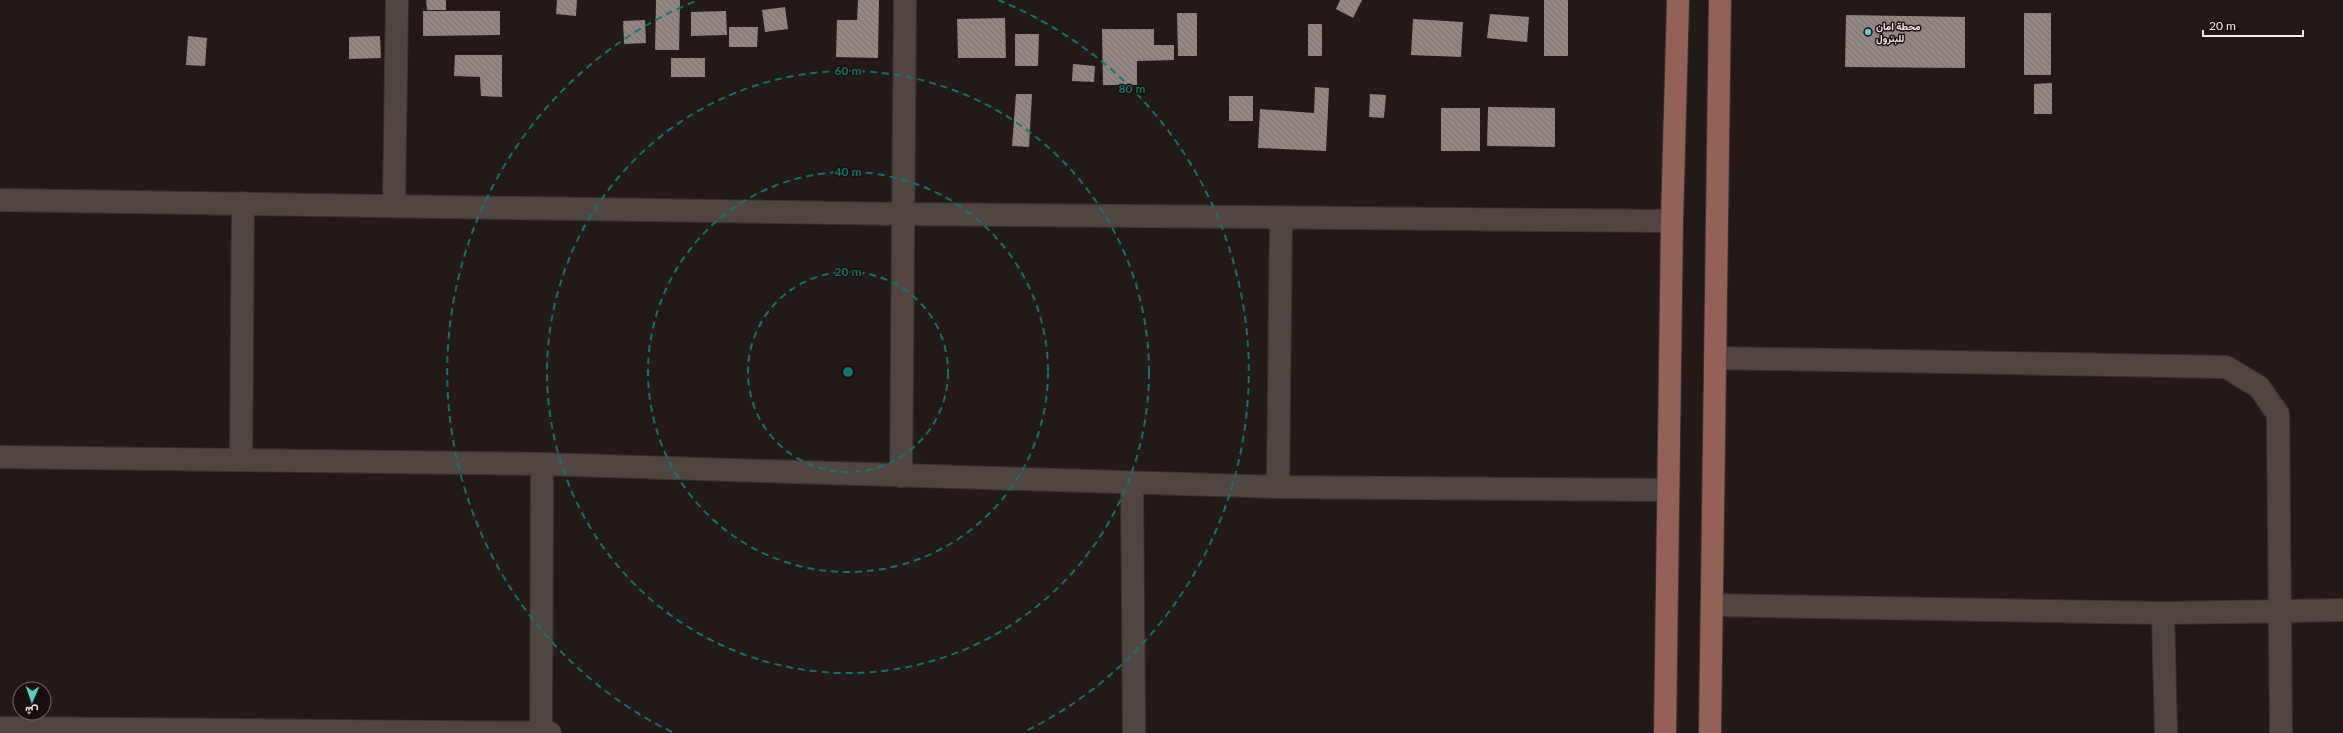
<svg xmlns="http://www.w3.org/2000/svg" width="2343" height="733" viewBox="0 0 2343 733" font-family="Lato,Vazirmatn,sans-serif">
  <defs>
    <pattern id="building-back-hatch" width="6" height="6" patternUnits="userSpaceOnUse"><rect width="6" height="6" fill="#948783"/><path d="M-1 5l2 2M0 0l6 6M5-1l2 2" fill="none" stroke="#7a716e"/></pattern>
  </defs>
  <rect width="100%" height="100%" fill="#231916"/>
  <path fill="url(#building-back-hatch)" d="M 426,0 L 446,0 L 446,10 L 427,10 Z
    M 557,0 L 577,0 L 576,16 L 556,14 Z
    M 656,0 L 680,0 L 679,50 L 655,50 Z
    M 858,0 L 879,0 L 878,58 L 836,57 L 837,20 L 857,20 Z
    M 1340,0 L 1362,0 L 1353,18 L 1336,9 Z
    M 1544,0 L 1568,0 L 1568,56 L 1544,56 Z
    M 785,7 L 788,29 L 765,32 L 762,10 Z
    M 423,11 L 500,11 L 500,35 L 423,36 Z
    M 726,11 L 727,35 L 691,36 L 691,12 Z
    M 1177,13 L 1197,13 L 1197,56 L 1178,56 Z
    M 2024,13 L 2051,13 L 2051,75 L 2024,75 Z
    M 1490,14 L 1529,17 L 1527,42 L 1487,38 Z
    M 1846,15 L 1965,17 L 1965,68 L 1845,67 Z
    M 1005,18 L 1006,58 L 958,58 L 957,19 Z
    M 1413,19 L 1463,22 L 1461,57 L 1411,55 Z
    M 645,20 L 646,43 L 624,44 L 623,21 Z
    M 1308,24 L 1322,24 L 1322,56 L 1308,56 Z
    M 729,27 L 758,27 L 757,47 L 729,47 Z
    M 1102,29 L 1154,29 L 1154,45 L 1174,45 L 1174,60 L 1137,61 L 1137,85 L 1103,85 Z
    M 1015,34 L 1039,34 L 1038,66 L 1015,66 Z
    M 188,36 L 207,38 L 205,66 L 186,65 Z
    M 380,36 L 381,58 L 349,59 L 349,37 Z
    M 455,55 L 502,55 L 502,97 L 481,96 L 480,77 L 454,76 Z
    M 671,58 L 705,58 L 705,77 L 671,77 Z
    M 1073,64 L 1095,66 L 1094,82 L 1072,81 Z
    M 2052,83 L 2052,114 L 2034,114 L 2034,84 Z
    M 1315,87 L 1329,88 L 1326,151 L 1258,148 L 1260,109 L 1314,113 Z
    M 1016,94 L 1032,94 L 1029,147 L 1012,146 Z
    M 1370,94 L 1386,95 L 1384,118 L 1369,117 Z
    M 1229,96 L 1253,96 L 1253,121 L 1229,121 Z
    M 1488,107 L 1555,108 L 1555,147 L 1487,146 Z
    M 1441,108 L 1480,108 L 1480,151 L 1441,151 Z"/>
  <g fill="none" stroke-linecap="round" stroke-linejoin="round">
    <g stroke="#3b3332" stroke-width="24">
      <path id="minor" d="M 0,200 L 903,214 L 1672,221
        M 394,206 L 397,0
        M 1715,358 L 2226,367 L 2259,387 L 2278,414 L 2281,733
        M 0,457 L 542,464 L 1278,487 L 1668,490
        M 241,460 L 243,203
        M 901,476 L 905,0
        M 1132,483 L 1134,733
        M 1278,487 L 1281,218
        M 1712,605 L 2163,613 L 2343,610
        M 2163,613 L 2166,733
        M 0,728 L 550,733
        M 541,733 L 542,464"/>
    </g>
    <g stroke="#3b3332" stroke-width="24">
      <path id="major" d="M 1665,733 L 1672,221 L 1678,0
        M 1710,733 L 1720,0"/>
    </g>
    <use href="#minor" stroke="#514542" stroke-width="22"/>
    <use href="#major" stroke="#936155" stroke-width="22"/>
  </g>
  <g fill="none" stroke="#0f766e" stroke-width="2" stroke-dasharray="7 5">
    <circle cx="848" cy="372" r="100"/>
    <circle cx="848" cy="372" r="200"/>
    <circle cx="848" cy="372" r="301"/>
    <path d="M672 732A401 401 0 0 1 698 0M998 0A401 401 0 0 1 1024 732"/>
  </g>
  <circle fill="#54cdc7" stroke="#19100d" stroke-width="1.5" cx="1868" cy="32" r="4"/>
  <g text-anchor="middle" dominant-baseline="central" stroke-width="3" stroke-linejoin="round" paint-order="stroke">
    <g font-size="10" font-weight="bold" fill="#f5eeec" stroke="#19100d" text-anchor="start">
      <text x="1876" y="26">محطة امان<tspan x="1876" dy="12">للبترول</tspan></text>
    </g>
  </g>
  <circle cx="848" cy="372" r="6" fill="#0f766e" stroke="#19100d" stroke-width="2"/>
  <g font-size="12" text-anchor="middle" font-weight="bold" fill="#0f766e" stroke="#19100d" stroke-width="3" stroke-linejoin="round" paint-order="stroke">
    <text x="848" y="75">60 m</text>
    <text x="1132" y="93">80 m</text>
    <text x="848" y="176">40 m</text>
    <text x="848" y="276">20 m</text>
  </g>
  <g transform="translate(32 701) rotate(182)"><circle r="19" fill="#19100d" stroke="#716966"/>
  <path d="M0-3L7 15L0 10L-7 15Z" fill="#54cdc7"/>
  <text y="-6" font-size="11" font-weight="bold" text-anchor="middle" fill="#f5eeec">ش</text>
  </g>
  <path d="M2203 30v6h100v-6" fill="none" stroke="#f5eeec" stroke-width="2"/>
  <text x="2209" y="30" font-size="12" fill="#f5eeec" stroke="#19100d" stroke-width="3" paint-order="stroke">20 m</text>
</svg>
